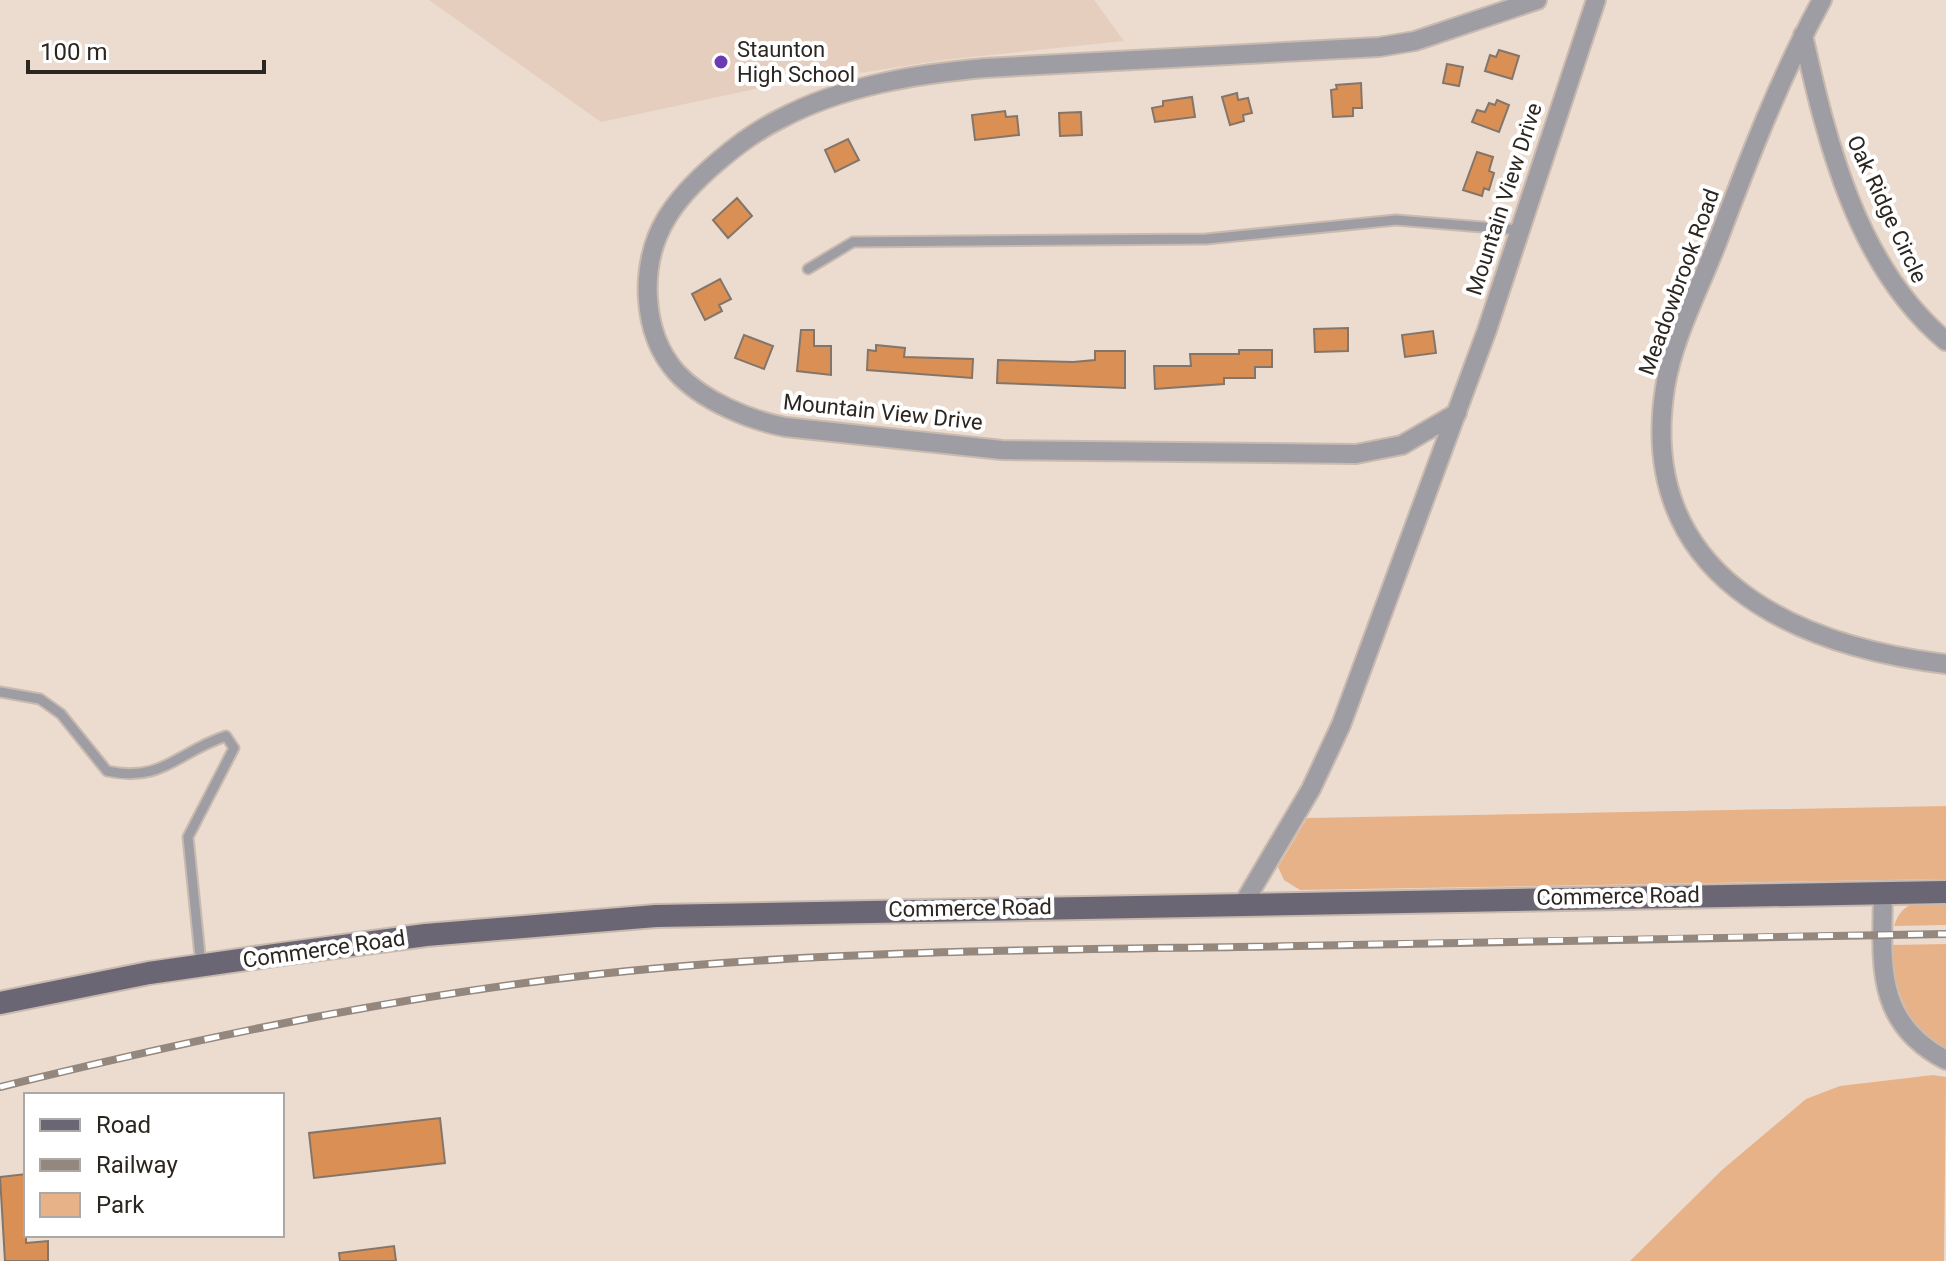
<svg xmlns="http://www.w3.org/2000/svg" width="1946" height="1261" viewBox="0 0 1946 1261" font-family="Roboto,sans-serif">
  <rect width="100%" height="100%" fill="#ecdbcf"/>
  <path fill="#e5cebd" d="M 429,0 L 1094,0 L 1124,41 L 943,60 L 860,73 L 858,67 L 601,122 Z"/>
  <path fill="#e8b288" d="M 1946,806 L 1946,879 L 1300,890 L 1284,880 L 1278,867 L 1307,818 Z
    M 1946,901 L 1946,925 L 1894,926 C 1903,899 1920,902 1946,901 Z
    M 1946,944 L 1946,1049 C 1905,1027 1894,989 1892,945 Z
    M 1933,1075 L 1946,1077 L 1944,1261 L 1630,1261 L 1722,1170 L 1806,1099 L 1840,1086 Z"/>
  <path fill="#da9054" stroke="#84756a" stroke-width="2" d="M 1499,50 L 1519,56 L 1512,79 L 1485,71 L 1490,55 L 1496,57 Z
    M 1447,64 L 1463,67 L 1459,86 L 1443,83 Z
    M 1361,83 L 1362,108 L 1353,108 L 1353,116 L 1333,117 L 1331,90 L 1337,89 L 1336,85 Z
    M 1237,93 L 1238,100 L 1248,98 L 1252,113 L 1243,115 L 1244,121 L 1230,125 L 1222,97 Z
    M 1192,97 L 1195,117 L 1155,122 L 1152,108 L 1163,106 L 1163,101 Z
    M 1497,100 L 1509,105 L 1499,132 L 1472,122 L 1477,110 L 1485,112 L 1489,103 L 1495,105 Z
    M 1005,111 L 1006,117 L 1017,116 L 1019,135 L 975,140 L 972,115 Z
    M 1081,112 L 1082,135 L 1060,136 L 1059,113 Z
    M 848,139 L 859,160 L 835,172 L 825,150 Z
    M 1477,152 L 1493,157 L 1489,171 L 1494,173 L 1489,190 L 1484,188 L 1482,196 L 1463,190 Z
    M 737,198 L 752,216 L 728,238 L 713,220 Z
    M 720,279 L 731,299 L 719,305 L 722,311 L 705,320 L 692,294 Z
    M 1348,328 L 1348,351 L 1315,352 L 1314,329 Z
    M 801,330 L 814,330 L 814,346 L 831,346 L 831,375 L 797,371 Z
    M 1433,331 L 1436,353 L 1405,357 L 1402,335 Z
    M 744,335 L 773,346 L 764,369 L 735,358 Z
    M 876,345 L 905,348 L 904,357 L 973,359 L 972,378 L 867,370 L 868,350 L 876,351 Z
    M 1239,350 L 1272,350 L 1272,367 L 1255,367 L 1255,378 L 1224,378 L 1224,384 L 1155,389 L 1154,366 L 1191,366 L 1190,354 L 1239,354 Z
    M 1095,351 L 1125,351 L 1125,388 L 997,383 L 998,360 L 1073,362 L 1095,360 Z
    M 440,1118 L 445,1163 L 314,1178 L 309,1133 Z
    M 26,1174 L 26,1243 L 48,1241 L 48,1261 L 5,1261 L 0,1177 Z
    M 394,1246 L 396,1261 L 340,1261 L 339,1253 Z"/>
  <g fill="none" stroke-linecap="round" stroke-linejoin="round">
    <g stroke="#c9bab0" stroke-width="13">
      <path id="service" d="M 808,269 L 853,242 L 1206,239 L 1396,220 L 1519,230
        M 0,692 L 40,699 L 61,714 L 107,771 C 163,783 177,752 226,736 L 234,748 L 188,837 L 201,966"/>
    </g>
    <g stroke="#c9bab0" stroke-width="22">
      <path id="minor" d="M 1822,0 C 1780,77 1749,158 1718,240 C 1700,288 1673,337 1665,388 C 1636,574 1791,645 1946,664
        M 1803,35 C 1827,143 1857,267 1946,341
        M 1457,413 L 1402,445 L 1356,454 L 1002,450 L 785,427 C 749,420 703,401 677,373 C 641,333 639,264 666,219 C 687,183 743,137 780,119 C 842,86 916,74 985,68 L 1379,47 L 1415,41 L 1537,0
        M 1883,893 C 1882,963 1874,1023 1946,1060
        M 1243,904 L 1311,789 L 1341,725 L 1487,330 L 1596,0"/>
    </g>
    <g stroke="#c9bab0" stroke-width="26">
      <path id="primary" d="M 0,1003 L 149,973 L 275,955 L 426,935 L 656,916 L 1946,892"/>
    </g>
    <use href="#service" stroke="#9f9da4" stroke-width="9"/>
    <use href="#minor" stroke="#9f9da4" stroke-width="18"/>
    <use href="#primary" stroke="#6a6673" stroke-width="22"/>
    <g stroke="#93877e" stroke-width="8">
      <path id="rail" d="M 0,1087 C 206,1036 416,992 628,971 C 831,951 1034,950 1238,947 C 1474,942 1710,937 1946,934"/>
    </g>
    <use href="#rail" stroke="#fff" stroke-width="5" stroke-dasharray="15" stroke-linecap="butt"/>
  </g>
  <circle fill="#6c3ab1" stroke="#fff" stroke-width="3" cx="721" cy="62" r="8"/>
  <g text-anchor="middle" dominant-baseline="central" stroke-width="8" stroke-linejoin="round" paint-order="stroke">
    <g font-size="22" fill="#2c2621" stroke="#fff" text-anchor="start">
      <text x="737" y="49">Staunton<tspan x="737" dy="25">High School</tspan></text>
    </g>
    <g font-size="22" fill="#2c2621" stroke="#fff">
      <text transform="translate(1504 199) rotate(-72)">Mountain View Drive</text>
      <text transform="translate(1887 209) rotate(65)">Oak Ridge Circle</text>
      <text transform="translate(1679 282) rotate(-70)">Meadowbrook Road</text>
      <text transform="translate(883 412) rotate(6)">Mountain View Drive</text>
      <text transform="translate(1618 896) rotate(-1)">Commerce Road</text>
      <text transform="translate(970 908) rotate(-1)">Commerce Road</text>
      <text transform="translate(324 949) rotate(-8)">Commerce Road</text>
    </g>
  </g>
  <rect x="24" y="1093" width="260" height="144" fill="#ffffff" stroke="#aba8a6" stroke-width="2"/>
  <rect x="40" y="1119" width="40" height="12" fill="#6a6673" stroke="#aba8a6" stroke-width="2"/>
  <text x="96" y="1133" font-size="24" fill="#2c2621">Road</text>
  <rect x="40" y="1159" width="40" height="12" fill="#93877e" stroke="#aba8a6" stroke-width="2"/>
  <text x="96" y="1173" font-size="24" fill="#2c2621">Railway</text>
  <rect x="40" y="1193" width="40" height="24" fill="#e8b288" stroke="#aba8a6" stroke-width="2"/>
  <text x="96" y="1213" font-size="24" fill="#2c2621">Park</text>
  <path d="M28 60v12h236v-12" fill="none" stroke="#2c2621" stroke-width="4"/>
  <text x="40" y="60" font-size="24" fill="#2c2621" stroke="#ffffff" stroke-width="6" paint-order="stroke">100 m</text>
</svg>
